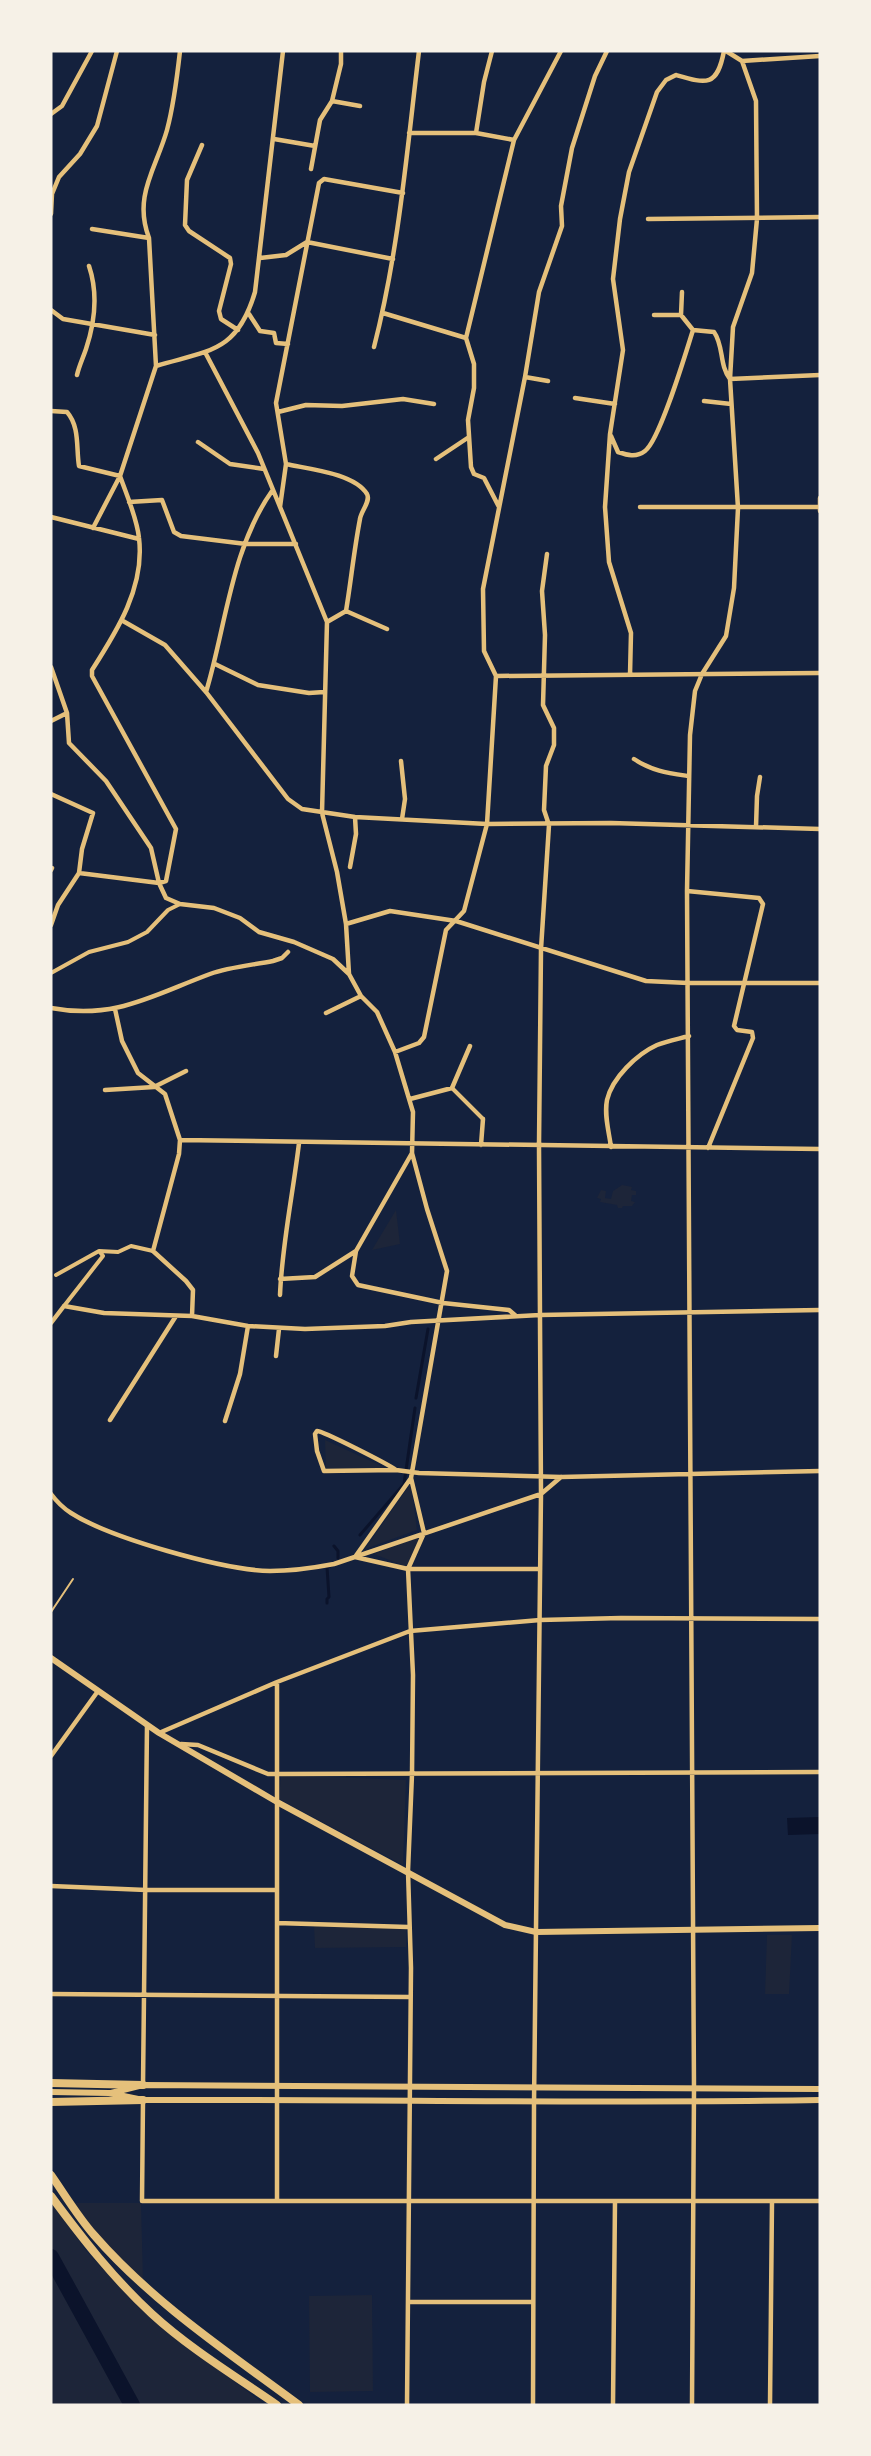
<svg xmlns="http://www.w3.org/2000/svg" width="871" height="2456" viewBox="0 0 871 2456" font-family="Signika,sans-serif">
  <rect width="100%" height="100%" fill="#14213d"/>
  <path fill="#1d2539" d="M 622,1185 L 632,1187 L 631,1190 L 636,1191 L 636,1195 L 632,1195 L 631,1201 L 635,1202 L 632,1206 L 623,1206 L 622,1208 L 618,1208 L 617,1205 L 600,1202 L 601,1199 L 597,1198 L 601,1190 L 606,1191 L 605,1198 L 611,1199 L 613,1191 Z
    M 396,1210 L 400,1244 L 372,1250 Z
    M 325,1440 L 388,1469 L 326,1474 Z
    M 411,1483 L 417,1530 L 365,1549 Z
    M 421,1536 L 407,1567 L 374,1554 Z
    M 281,1775 L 406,1780 L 403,1865 L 279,1799 Z
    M 314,1926 L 406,1927 L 406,1947 L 315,1948 Z
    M 767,1935 L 792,1935 L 789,1994 L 765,1994 Z
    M 51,2201 L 87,2252 L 150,2317 L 265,2405 L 51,2405 Z
    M 74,2203 L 141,2203 L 143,2280 L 96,2234 Z
    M 372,2295 L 373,2391 L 310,2392 L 309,2296 Z"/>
  <path fill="#0b132b" d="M 820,1817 L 820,1834 L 788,1835 L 787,1818 Z"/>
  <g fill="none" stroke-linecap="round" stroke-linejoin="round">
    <path stroke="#0b132b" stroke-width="3" d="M 416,1398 L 428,1329
      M 360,1535 L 404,1484 L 415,1408
      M 334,1546 L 338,1551 L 338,1558
      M 327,1603 L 327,1599 L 329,1597 L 327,1567 L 330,1566"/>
    <path stroke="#0b132b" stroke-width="16" d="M 51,2257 L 132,2405"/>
    <path stroke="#e5c07b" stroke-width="2" d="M 51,1612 L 73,1579"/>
    <path stroke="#e5c07b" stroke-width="4" d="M 51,973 L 89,952 L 128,942 L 147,932 L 168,910 L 180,904
      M 452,1088 L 483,1119
      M 56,1275 L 99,1251 L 118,1252 L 131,1246 L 153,1251
      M 64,1306 L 103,1256 L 100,1252"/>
    <path stroke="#e5c07b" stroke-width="4.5" d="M 742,61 L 820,56
      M 332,101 L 341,64 L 341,51
      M 51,114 L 62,106 L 92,51
      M 409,133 L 476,133 L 514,140
      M 476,133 L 484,82 L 492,51
      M 274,139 L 315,146
      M 202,145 L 187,180 L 185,225 L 189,231 L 230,258 L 231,264 L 219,311 L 221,319 L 238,330
      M 311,169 L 320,120 L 332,101 L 360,106
      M 51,214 L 52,194 L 59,177 L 80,154 L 97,126 L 117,51
      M 648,219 L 820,217
      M 92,229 L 149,238
      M 260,258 L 286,255 L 307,242 L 393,259
      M 682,292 L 681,315 L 693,330
      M 51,310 L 63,319 L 155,335
      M 383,313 L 466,338
      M 249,314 L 260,331 L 274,333 L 276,343 L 288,344
      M 654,315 L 681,315
      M 693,330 L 714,332 C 724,346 719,365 730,379
      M 374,347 C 399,250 407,150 419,51
      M 206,354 L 258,453 L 327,622 L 322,813 L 337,872 L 346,924 L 349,974 L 361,996 L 377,1012 L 395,1052 L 413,1112 L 412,1153 L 427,1209 L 447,1271 L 411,1478 L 424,1533 L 408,1569 L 413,1675 L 412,1774 L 408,1871 L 411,1968 L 407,2405
      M 156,366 C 209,350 237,353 255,292 L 283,51
      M 77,375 C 79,366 83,358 86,349 C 95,322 98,293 89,266
      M 525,377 L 548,381
      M 730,379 L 820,375
      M 575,398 L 615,404
      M 704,401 L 731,404
      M 51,411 L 67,412 C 80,427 76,448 79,466 L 120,476 C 127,496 137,518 139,538 C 145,587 117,631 92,670 L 92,676 L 176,829 L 166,881 L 159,883
      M 278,412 L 306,405 L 342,406 L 403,399 L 434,404
      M 611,436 L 618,452 C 627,455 636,458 645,451 C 660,440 686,352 693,330
      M 198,442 L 230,464 L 264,469
      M 436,459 L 469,437
      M 286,464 C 308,469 354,473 367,494 C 371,501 361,511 360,519 C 354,550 351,581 346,611
      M 820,498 L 820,511
      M 129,502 L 162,500 L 174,532 L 181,536 L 246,544 L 296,544
      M 280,507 L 286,464 L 276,403 L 319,183 L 324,179 L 403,193
      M 499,507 L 484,478 L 474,474 L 471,467 L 468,420 L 474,388 L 474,364 L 466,338 L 514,140 L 561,51
      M 640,507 L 820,507
      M 51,517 L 139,539
      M 93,528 L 120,476 L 156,366 L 149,238 C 133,196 156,169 167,130 C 174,104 177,78 180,51
      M 346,611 L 387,629
      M 123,621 L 165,645 L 206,692 L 288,799 L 302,809 L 355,817 L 487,824 L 611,823 L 820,829
      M 327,622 L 346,611
      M 215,664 L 258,685 L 309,693 L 324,692
      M 51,667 L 67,713 L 69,743 L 106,781 L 151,848 L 159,883 L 166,898 L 180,904 L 214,908 L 240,918 L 259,932 L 294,942 L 333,959 L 349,974
      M 630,675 L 631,633 L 609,562 L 605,507 L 610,434 L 623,350 L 613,279 L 620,219 L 629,172 L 657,92 L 666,80 L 676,75 C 707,84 717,87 724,51
      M 496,676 L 820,673
      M 206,692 C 226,626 231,549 272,491
      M 51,721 L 67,713
      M 634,759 C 652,771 668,773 688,776
      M 401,761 L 405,799 L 402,819
      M 51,794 L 93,813 L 82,849 L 79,873 L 58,905 L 51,925
      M 756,827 L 757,796 L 760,777
      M 350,867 L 356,834 L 355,817
      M 51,870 L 52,868
      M 79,873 L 159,883
      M 687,891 L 759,898 L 763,904 L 734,1026 L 737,1030 L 752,1032 L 753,1038 L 708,1148
      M 346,924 L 390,911 L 456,921 L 646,981 L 688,983 L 820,983
      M 51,1008 C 115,1020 153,995 210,974 C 229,967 253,965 273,961 L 282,958 L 288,952
      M 115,1009 L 122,1041 L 138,1073 L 165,1094 L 180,1140 L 179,1154 L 153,1251 L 186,1281 L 193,1290 L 192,1316
      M 326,1013 L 361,996
      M 395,1052 L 419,1043 L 424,1037 L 446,930 L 464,911 L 487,824 L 496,676 L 484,651 L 483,589 L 525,377 L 539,292 L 562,226 L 561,206 L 572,148 L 595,76 L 607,51
      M 105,1090 L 154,1087 L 186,1071
      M 410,1099 L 452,1088 L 470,1046
      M 180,1140 L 820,1149
      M 481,1145 L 483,1119
      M 611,1147 C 609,1132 604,1115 607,1100 C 612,1078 637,1054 657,1045 C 667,1041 678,1039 689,1036
      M 412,1153 L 356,1251 L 352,1276 L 358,1285 L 443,1303 L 509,1310 L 516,1316
      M 280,1279 L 315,1277 L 356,1251
      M 280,1295 C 282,1244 293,1194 299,1143
      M 51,1323 L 64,1306 L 104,1313 L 192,1316 L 248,1326 L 305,1329 L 385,1326 L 411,1322 L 540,1315 L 820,1310
      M 276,1356 L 279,1329
      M 110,1420 L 176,1316
      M 225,1421 L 240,1374 L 248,1326
      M 396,1470 C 388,1464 323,1431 317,1431 L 315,1434 L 317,1451 L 324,1471 L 396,1470 L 419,1473 L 561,1477 L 820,1471
      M 51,1494 C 57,1502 63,1508 71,1513 C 110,1538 223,1570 270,1571 C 291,1571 313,1568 334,1564 L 541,1494 L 561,1477
      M 355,1557 L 408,1569 L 540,1569
      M 355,1557 L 411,1478
      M 277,1682 L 277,2201
      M 159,1733 L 277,1682 L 410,1631 L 540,1620 L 621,1618 L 820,1619
      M 181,1744 L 198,1745 L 268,1774 L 277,1774 L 820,1772
      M 51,1756 L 98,1691
      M 51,1886 L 146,1890 L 276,1890
      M 277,1923 L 408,1927
      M 51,1994 L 410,1997
      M 143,2085 L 147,1725
      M 143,2100 L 142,2201 L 820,2201
      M 408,2302 L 533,2302
      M 533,2405 L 534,2103 L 541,1494 L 539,1146 L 541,949 L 549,825 L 544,810 L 546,766 L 554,745 L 554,728 L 543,705 L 545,635 L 542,591 L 547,554
      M 613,2405 L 615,2201
      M 692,2405 L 694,2089 L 687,891 L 690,735 L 695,691 L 702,674 L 726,636 L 734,588 L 738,508 L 730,379 L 733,327 L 752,273 L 757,219 L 756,101 L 742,61 L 726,51
      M 770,2405 L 772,2201"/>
    <path stroke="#e5c07b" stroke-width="6" d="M 51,1658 L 159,1733 L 277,1802 L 505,1925 L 536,1932 L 820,1928
      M 51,2092 L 109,2093 L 143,2100 C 369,2099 594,2104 820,2100
      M 111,2093 L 143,2085 L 820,2089"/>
    <path stroke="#e5c07b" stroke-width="8" d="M 51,2083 L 143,2085
      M 51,2102 L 143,2100
      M 51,2175 C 65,2195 78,2217 94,2235 C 152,2302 229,2353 299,2405
      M 51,2196 C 82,2238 113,2278 152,2314 C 189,2348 235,2376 277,2405"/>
  </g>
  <rect width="871" height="2456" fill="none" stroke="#f6f1e7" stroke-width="105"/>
</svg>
